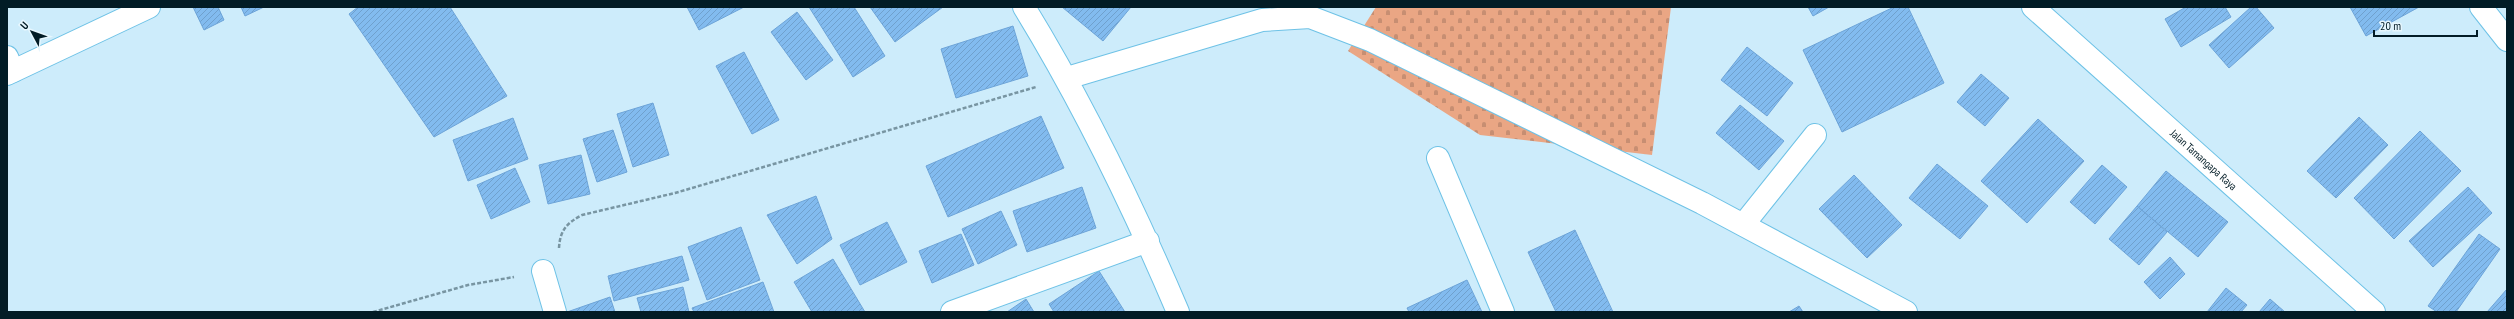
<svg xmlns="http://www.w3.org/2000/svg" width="2514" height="319" viewBox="0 0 2514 319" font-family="'PT Sans Narrow',sans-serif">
  <defs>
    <pattern id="cemetery-stones" width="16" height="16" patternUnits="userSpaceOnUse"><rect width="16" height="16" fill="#eaa684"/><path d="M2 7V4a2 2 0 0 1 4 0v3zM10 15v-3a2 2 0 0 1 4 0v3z" fill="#c78e72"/></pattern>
    <pattern id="building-hatch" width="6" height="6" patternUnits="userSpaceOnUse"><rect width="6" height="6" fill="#82bbef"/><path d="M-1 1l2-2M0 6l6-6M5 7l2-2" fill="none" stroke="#6fa0cd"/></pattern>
  </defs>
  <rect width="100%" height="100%" fill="#cdecfb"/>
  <path fill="url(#cemetery-stones)" d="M 1376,7 L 1671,7 L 1652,155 L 1480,135 L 1348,51 Z"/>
  <path fill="url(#building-hatch)" stroke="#6da4d8" d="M 193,7 L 218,7 L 224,20 L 204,30 Z
    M 241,7 L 264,7 L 245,16 Z
    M 358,7 L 450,7 L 507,96 L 434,137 L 349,14 Z
    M 687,7 L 744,7 L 699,30 Z
    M 809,7 L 854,7 L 885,56 L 853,77 Z
    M 870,7 L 943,7 L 895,42 Z
    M 1062,7 L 1131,7 L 1103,41 Z
    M 1808,7 L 1829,7 L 1813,16 Z
    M 1894,7 L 1908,7 L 1944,83 L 1842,132 L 1803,50 Z
    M 2186,7 L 2225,7 L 2231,17 L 2181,47 L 2165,19 Z
    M 2251,7 L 2256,7 L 2274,28 L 2229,68 L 2209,45 Z
    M 2350,7 L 2419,7 L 2366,36 Z
    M 797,12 L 833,60 L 806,80 L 771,32 Z
    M 1013,26 L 1028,76 L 956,98 L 941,49 Z
    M 1747,47 L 1793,83 L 1767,116 L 1721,80 Z
    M 744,52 L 779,120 L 752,134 L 716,66 Z
    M 1981,74 L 2009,98 L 1985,126 L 1957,102 Z
    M 653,103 L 669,155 L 633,167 L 617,114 Z
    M 1740,105 L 1784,141 L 1759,170 L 1716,133 Z
    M 1041,116 L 1064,168 L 948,217 L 926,166 Z
    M 2359,117 L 2388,145 L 2336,198 L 2307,171 Z
    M 513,118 L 528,159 L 468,181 L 453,140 Z
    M 2038,119 L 2084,161 L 2027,223 L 1981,181 Z
    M 613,130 L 627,172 L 597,182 L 583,139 Z
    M 2420,131 L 2461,171 L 2394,239 L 2354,198 Z
    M 581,155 L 590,194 L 548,204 L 539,165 Z
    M 1937,164 L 1988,206 L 1960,239 L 1909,198 Z
    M 2102,165 L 2127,187 L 2095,224 L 2070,202 Z
    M 515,168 L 530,202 L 491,219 L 477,185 Z
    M 2166,171 L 2228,222 L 2198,257 L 2137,206 Z
    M 1854,175 L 1902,225 L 1867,258 L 1819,209 Z
    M 1082,187 L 1096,228 L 1027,252 L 1013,211 Z
    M 2468,187 L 2492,213 L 2433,267 L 2409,241 Z
    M 816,196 L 832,239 L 797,264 L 767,215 Z
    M 2137,206 L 2167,232 L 2139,265 L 2109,239 Z
    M 1001,211 L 1017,245 L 978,264 L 962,229 Z
    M 887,222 L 907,262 L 860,285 L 840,245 Z
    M 741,227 L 760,280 L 707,300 L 688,247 Z
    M 1575,230 L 1613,312 L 1556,312 L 1528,252 Z
    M 961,234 L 974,265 L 932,283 L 919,251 Z
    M 2479,234 L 2500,249 L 2456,312 L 2437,312 L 2428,306 Z
    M 682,256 L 689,280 L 614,301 L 608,276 Z
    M 2170,257 L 2185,274 L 2160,299 L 2144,282 Z
    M 833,259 L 865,312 L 812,312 L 794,282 Z
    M 1099,271 L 1125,312 L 1054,312 L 1049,304 Z
    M 1467,280 L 1482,312 L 1409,312 L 1407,308 Z
    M 763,282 L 774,312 L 694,312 L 692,308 Z
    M 683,287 L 689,312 L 641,312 L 637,298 Z
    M 2226,288 L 2247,305 L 2241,312 L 2207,312 Z
    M 2507,289 L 2507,312 L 2487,312 Z
    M 610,297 L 615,312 L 567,312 Z
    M 1026,299 L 1034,312 L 1007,312 Z
    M 2270,299 L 2285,312 L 2259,312 Z
    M 1799,306 L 1803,312 L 1789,312 Z"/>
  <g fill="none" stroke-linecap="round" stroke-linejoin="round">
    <g stroke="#6ec2e6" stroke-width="24">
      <path id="minor" d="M 1024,7 C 1084,105 1133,206 1178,312
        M 2481,7 L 2507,40
        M 7,57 L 13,71
        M 1067,78 L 1262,20 L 1310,17 L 1370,40 L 1702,203 L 1906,312
        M 1438,158 L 1503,312
        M 1743,225 L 1815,135
        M 543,271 L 555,312
        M 952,312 L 1148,241"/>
    </g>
    <g stroke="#6ec2e6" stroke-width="24">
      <g id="major">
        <path id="s1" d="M 2033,7 L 2374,312"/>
        <path d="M 7,74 L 149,7"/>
      </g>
    </g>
    <path stroke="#7895a2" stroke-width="2.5" stroke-dasharray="4 2" stroke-linecap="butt" d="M 559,248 C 560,230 567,223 582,215 L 675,193 L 1036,87
      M 373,312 L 468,285 L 514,277"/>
    <use href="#minor" stroke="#fff" stroke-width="22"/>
    <use href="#major" stroke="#fff" stroke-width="22"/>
  </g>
  <g text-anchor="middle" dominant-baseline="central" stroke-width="4" stroke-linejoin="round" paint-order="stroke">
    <g font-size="11" fill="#021c26" stroke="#e7f7fe">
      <text stroke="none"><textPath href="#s1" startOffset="229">Jalan Tamangapa Raya</textPath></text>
    </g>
  </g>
  <rect width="2514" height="319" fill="none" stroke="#021c26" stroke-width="16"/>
  <g transform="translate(32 32) rotate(311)" stroke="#e7f7fe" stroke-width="3" paint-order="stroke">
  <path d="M0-3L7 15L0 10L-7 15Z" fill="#021c26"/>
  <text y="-6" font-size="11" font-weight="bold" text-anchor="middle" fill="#021c26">U</text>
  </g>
  <path d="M2374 30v6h103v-6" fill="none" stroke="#021c26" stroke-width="2"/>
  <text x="2380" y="30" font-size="12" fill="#021c26" stroke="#e7f7fe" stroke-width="3" paint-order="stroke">20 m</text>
</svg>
